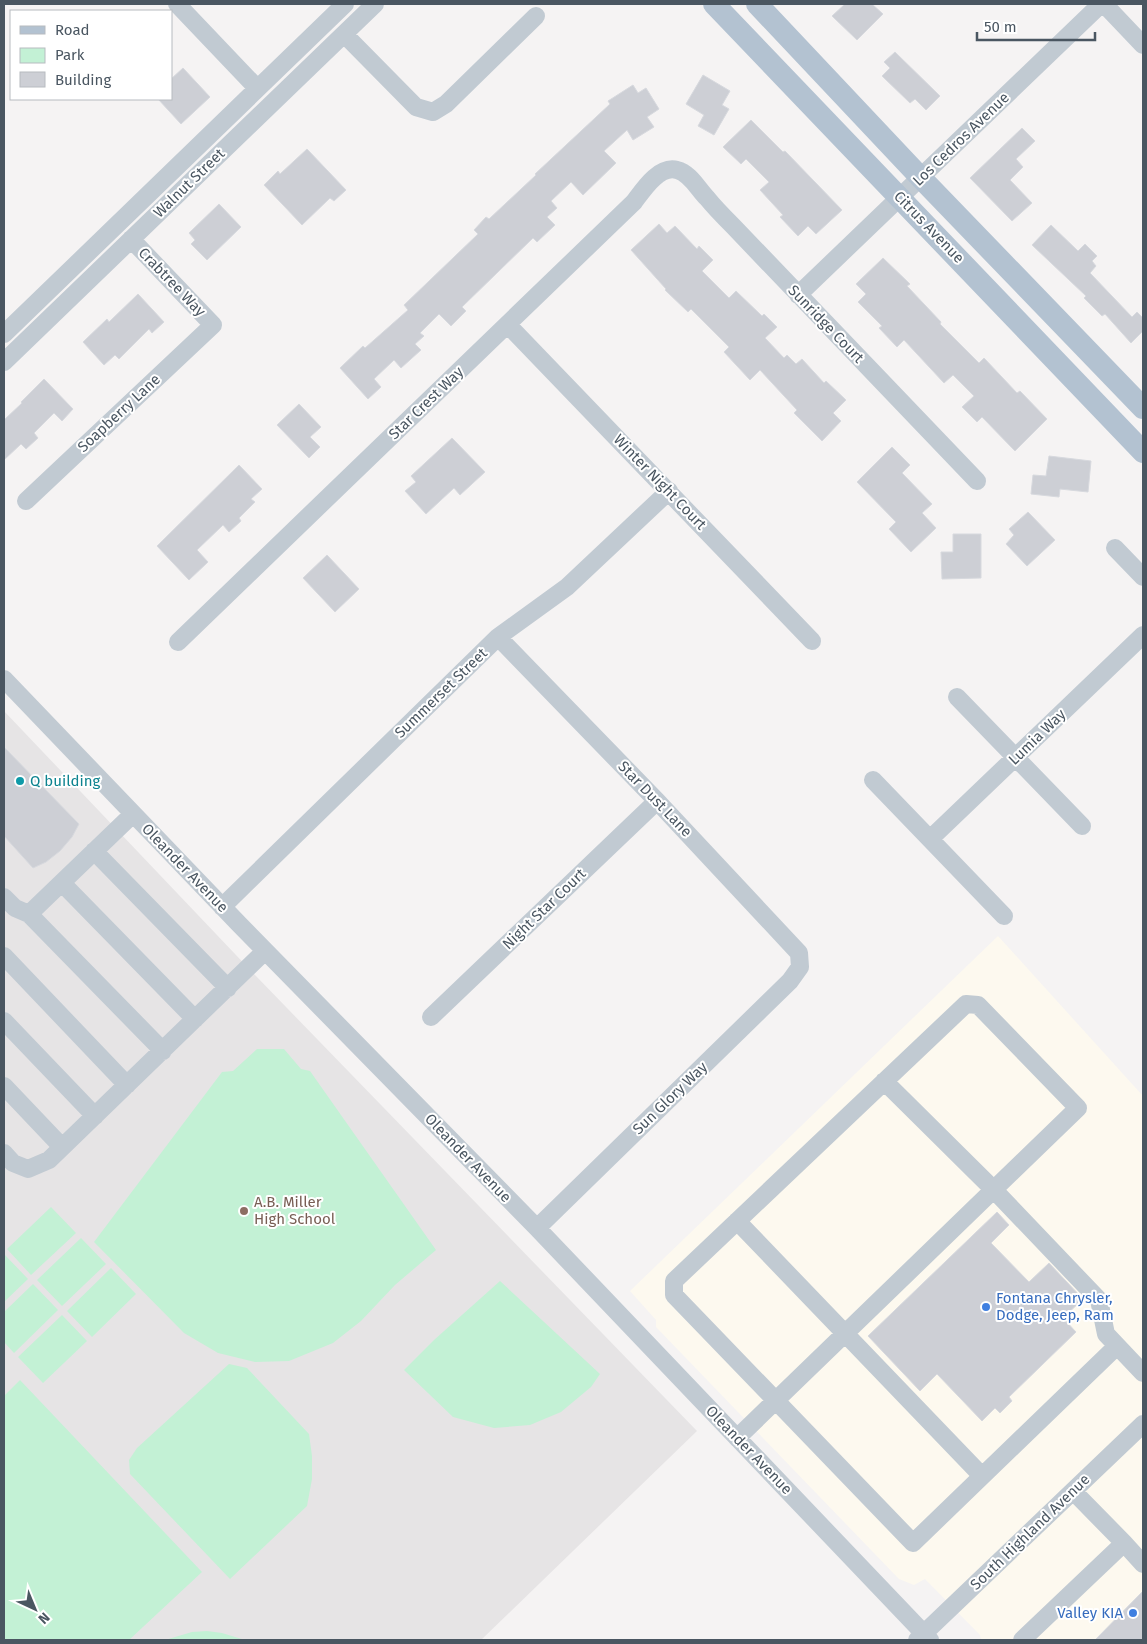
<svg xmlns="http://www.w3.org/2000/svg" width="1147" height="1644" viewBox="0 0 1147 1644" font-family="'Fira Sans',sans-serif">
  <rect width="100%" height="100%" fill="#f5f3f3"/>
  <path fill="#fdf9ef" d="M 998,936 L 1143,1096 L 1143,1640 L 981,1640 L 980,1635 L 925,1579 L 914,1585 L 899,1579 L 656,1327 L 656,1320 L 630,1291 Z"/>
  <path fill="#e6e4e5" d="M 4,711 L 255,975 L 697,1431 L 481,1640 L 4,1640 Z"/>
  <path fill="#c3f1d5" d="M 257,1049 L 284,1049 L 301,1069 L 310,1071 L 436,1250 L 395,1285 L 361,1321 L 333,1343 L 289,1361 L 255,1362 L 218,1353 L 184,1333 L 94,1242 L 222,1072 L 233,1071 Z
    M 51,1207 L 76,1233 L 31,1275 L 7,1249 Z
    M 81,1238 L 106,1264 L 62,1306 L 37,1280 Z
    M 4,1254 L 28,1279 L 4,1302 Z
    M 111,1268 L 136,1294 L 92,1337 L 67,1311 Z
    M 500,1281 L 600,1374 L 591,1387 L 561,1412 L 530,1425 L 494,1428 L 453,1417 L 404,1370 L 434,1340 Z
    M 33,1284 L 58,1310 L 14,1353 L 4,1342 L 4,1312 Z
    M 62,1315 L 87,1341 L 43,1383 L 18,1357 Z
    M 229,1364 L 247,1368 L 309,1434 L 312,1456 L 312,1479 L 307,1506 L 230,1579 L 130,1474 L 129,1460 L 137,1448 Z
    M 20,1380 L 202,1572 L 129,1640 L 4,1640 L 4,1396 Z
    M 207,1631 L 222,1633 L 245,1640 L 165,1640 L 192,1632 Z"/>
  <path fill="#cdcfd5" stroke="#d7d9de" d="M 845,4 L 872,4 L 883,14 L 857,40 L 832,16 Z
    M 895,52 L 940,96 L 926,110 L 915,99 L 910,103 L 882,76 L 890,68 L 884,62 Z
    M 183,68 L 210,97 L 181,124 L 158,99 L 171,99 L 171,79 Z
    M 703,75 L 730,91 L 722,105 L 729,109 L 714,135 L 698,126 L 704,115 L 686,104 Z
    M 633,85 L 638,93 L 646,88 L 659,109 L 647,117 L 654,127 L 633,140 L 627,130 L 604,151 L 616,163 L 583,195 L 571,182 L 551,201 L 557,208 L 547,217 L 555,225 L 537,242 L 533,238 L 462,307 L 466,311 L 451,326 L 439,314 L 420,333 L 424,336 L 415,344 L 421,350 L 401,368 L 394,360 L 374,379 L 381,387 L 368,399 L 340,368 L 363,346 L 365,348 L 408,310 L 404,305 L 478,234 L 474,230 L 486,217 L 489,219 L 536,175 L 535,174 L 610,104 L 608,101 Z
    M 751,120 L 783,152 L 785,151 L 842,210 L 816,234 L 808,226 L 798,236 L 780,217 L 783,215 L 760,190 L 769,182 L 746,159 L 741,164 L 723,147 Z
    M 1022,128 L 1035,141 L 1016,159 L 1023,167 L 1010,180 L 1032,203 L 1012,221 L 970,178 Z
    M 307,149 L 346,190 L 334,201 L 330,198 L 302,225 L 264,185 L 278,171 L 280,174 Z
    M 219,204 L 241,227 L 207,260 L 191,244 L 195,240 L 189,233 Z
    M 659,224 L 667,233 L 675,226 L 697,249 L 699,246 L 713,260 L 702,271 L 729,298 L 736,291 L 762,316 L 764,314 L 777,327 L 765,338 L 784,358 L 787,355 L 796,364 L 802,359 L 824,383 L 826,381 L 846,400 L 833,413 L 841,421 L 822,441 L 794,413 L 797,410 L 760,370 L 750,380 L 724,352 L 729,347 L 691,309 L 688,312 L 665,290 L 666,289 L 631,250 Z
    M 1051,225 L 1078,251 L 1085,244 L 1097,256 L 1092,261 L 1096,266 L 1090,273 L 1132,317 L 1137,312 L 1143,318 L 1143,331 L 1131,343 L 1105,314 L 1102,316 L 1084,298 L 1086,296 L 1032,245 Z
    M 883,258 L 910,284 L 907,286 L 941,322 L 940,324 L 979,363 L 984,358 L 1017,393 L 1020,391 L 1047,419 L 1015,451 L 982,417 L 977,422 L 962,407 L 974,396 L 953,375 L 944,383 L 904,340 L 897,347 L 879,328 L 882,326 L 858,302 L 866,294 L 856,284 Z
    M 138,294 L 164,322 L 152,333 L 149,329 L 119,359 L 115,355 L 104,365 L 83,342 L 107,319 L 109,322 Z
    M 44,379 L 73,409 L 62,421 L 54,413 L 34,433 L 38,438 L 26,449 L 21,444 L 4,460 L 4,420 L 22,403 L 21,402 Z
    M 299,404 L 321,427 L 310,437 L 320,447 L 309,458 L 277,425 Z
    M 452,438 L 485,472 L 460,495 L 454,488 L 426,514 L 405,491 L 416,482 L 411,476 Z
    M 892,447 L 910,465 L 902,473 L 932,504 L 922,513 L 936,528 L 911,552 L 889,529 L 896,522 L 857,482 Z
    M 1049,456 L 1091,461 L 1088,492 L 1060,489 L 1059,497 L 1031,494 L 1033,475 L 1046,476 Z
    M 239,465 L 262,489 L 251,499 L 255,502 L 239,518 L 241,521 L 229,532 L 223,525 L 197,550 L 208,562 L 189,580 L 157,546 Z
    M 1028,512 L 1055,540 L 1027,566 L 1006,544 L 1014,535 L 1009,529 Z
    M 953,534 L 981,534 L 981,578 L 942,579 L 941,552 L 953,552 Z
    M 327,555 L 359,589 L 335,612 L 303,578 Z
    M 4,747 L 79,824 L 72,837 L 60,851 L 46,862 L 33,868 L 4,836 Z
    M 997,1212 L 1009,1225 L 991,1243 L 1029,1282 L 1049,1263 L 1083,1299 L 1063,1318 L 1076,1332 L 1009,1397 L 1012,1401 L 1000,1413 L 995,1408 L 982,1421 L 937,1374 L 920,1391 L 868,1336 Z
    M 1143,1591 L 1143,1640 L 1095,1640 Z"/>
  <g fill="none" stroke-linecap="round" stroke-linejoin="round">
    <path stroke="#c1cad2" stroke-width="18" d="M 177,4 L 257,88
      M 1104,4 L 1143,45
      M 344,34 L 416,107 L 433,112 L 446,104 L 536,16
      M 798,295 L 1101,4
      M 508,325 L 812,641
      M 4,334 L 345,4
      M 4,362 L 375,4
      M 26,501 L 213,325 L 131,239
      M 1115,548 L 1143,577
      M 498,637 L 657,801 L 799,953 L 800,967 L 790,981 L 537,1228
      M 178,642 L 634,202 C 643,190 659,165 677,170 C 690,173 698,189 707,198 C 715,208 724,217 733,226 C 814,311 896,396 977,481
      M 4,679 L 238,923 L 537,1228 L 930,1640
      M 957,697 L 1082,826
      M 873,780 L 1004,916
      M 930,839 L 1143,635
      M 94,851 L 228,988
      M 62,883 L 195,1019
      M 4,897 L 15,908 L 29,914 L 133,814
      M 222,907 L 498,637 L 567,587 L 669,491
      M 29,914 L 163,1051
      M 4,956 L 127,1085
      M 431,1017 L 657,801
      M 4,1021 L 95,1116
      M 884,1081 L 994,1190 L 1099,1300 L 1106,1334 L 1143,1373
      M 4,1086 L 62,1147
      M 4,1153 L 13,1163 L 28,1169 L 49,1160 L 265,951
      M 737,1221 L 982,1476
      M 737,1438 C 851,1328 965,1218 1078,1108 L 978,1005 L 966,1004 L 674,1281 L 674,1295 L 913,1543 L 1117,1346
      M 1124,1543 L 1143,1564
      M 917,1640 L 1143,1424
      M 1022,1640 L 1124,1543 L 1073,1491"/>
    <path stroke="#b3c2d1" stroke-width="22" d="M 714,4 L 1143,452
      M 757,4 L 921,178 L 1143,408"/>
  </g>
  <circle fill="#0f9aa8" stroke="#fff" stroke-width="2" cx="20" cy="781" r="5"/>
  <circle fill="#8d6e63" stroke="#fff" stroke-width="2" cx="244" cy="1211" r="5"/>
  <g fill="#3f7fe0" stroke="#fff" stroke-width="2">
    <circle cx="986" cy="1307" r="5"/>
    <circle cx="1133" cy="1613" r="5"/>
  </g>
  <g text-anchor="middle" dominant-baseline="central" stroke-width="4" stroke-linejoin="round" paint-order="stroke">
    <g font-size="15" fill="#4a5661" stroke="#fff">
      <text transform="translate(961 139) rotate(-44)">Los Cedros Avenue</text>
      <text transform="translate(189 183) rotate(-44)">Walnut Street</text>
      <text transform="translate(929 227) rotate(46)">Citrus Avenue</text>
      <text transform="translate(172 282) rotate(46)">Crabtree Way</text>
      <text transform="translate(826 324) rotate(46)">Sunridge Court</text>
      <text transform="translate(426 403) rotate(-44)">Star Crest Way</text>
      <text transform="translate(119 413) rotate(-43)">Soapberry Lane</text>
      <text transform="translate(660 482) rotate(46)">Winter Night Court</text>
      <text transform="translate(441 693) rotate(-44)">Summerset Street</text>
      <text transform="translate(1037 737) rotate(-44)">Lumia Way</text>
      <text transform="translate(655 799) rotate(46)">Star Dust Lane</text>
      <text transform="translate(185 868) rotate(46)">Oleander Avenue</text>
      <text transform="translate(544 909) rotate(-44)">Night Star Court</text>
      <text transform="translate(670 1098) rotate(-44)">Sun Glory Way</text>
      <text transform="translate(468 1158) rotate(46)">Oleander Avenue</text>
      <text transform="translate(749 1450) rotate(46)">Oleander Avenue</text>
      <text transform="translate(1030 1532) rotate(-44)">South Highland Avenue</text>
    </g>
    <g font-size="15" fill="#0d838f" stroke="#fff" text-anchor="start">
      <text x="30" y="781">Q building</text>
    </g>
    <g font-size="15" fill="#785e54" stroke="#fff" text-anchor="start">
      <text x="254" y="1202">A.B. Miller<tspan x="254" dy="17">High School</tspan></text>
    </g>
    <g font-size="15" fill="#366cbe" stroke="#fff" text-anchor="start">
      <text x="996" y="1298">Fontana Chrysler,<tspan x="996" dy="17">Dodge, Jeep, Ram</tspan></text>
      <text x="1123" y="1613" text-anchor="end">Valley KIA</text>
    </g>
  </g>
  <rect width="1147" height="1644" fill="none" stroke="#4a5661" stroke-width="10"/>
  <rect x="10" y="10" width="162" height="90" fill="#ffffff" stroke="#b7bbc0"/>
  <rect x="20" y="26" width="25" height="8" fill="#b3c2d1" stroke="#b7bbc0"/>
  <text x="55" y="35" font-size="15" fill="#4a5661">Road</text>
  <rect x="20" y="48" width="25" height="15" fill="#c3f1d5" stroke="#b7bbc0"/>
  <text x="55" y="60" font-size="15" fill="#4a5661">Park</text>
  <rect x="20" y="72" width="25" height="15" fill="#cdcfd5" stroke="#b7bbc0"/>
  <text x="55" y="85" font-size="15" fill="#4a5661">Building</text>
  <g transform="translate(35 1609) rotate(136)" stroke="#ffffff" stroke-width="4" paint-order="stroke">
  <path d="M0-4L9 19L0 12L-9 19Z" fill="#4a5661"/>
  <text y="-8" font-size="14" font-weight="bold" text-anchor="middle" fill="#4a5661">N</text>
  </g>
  <path d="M977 32v8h118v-8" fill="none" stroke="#4a5661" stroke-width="2.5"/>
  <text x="984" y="32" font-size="15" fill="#4a5661" stroke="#ffffff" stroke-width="4" paint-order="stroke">50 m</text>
</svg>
